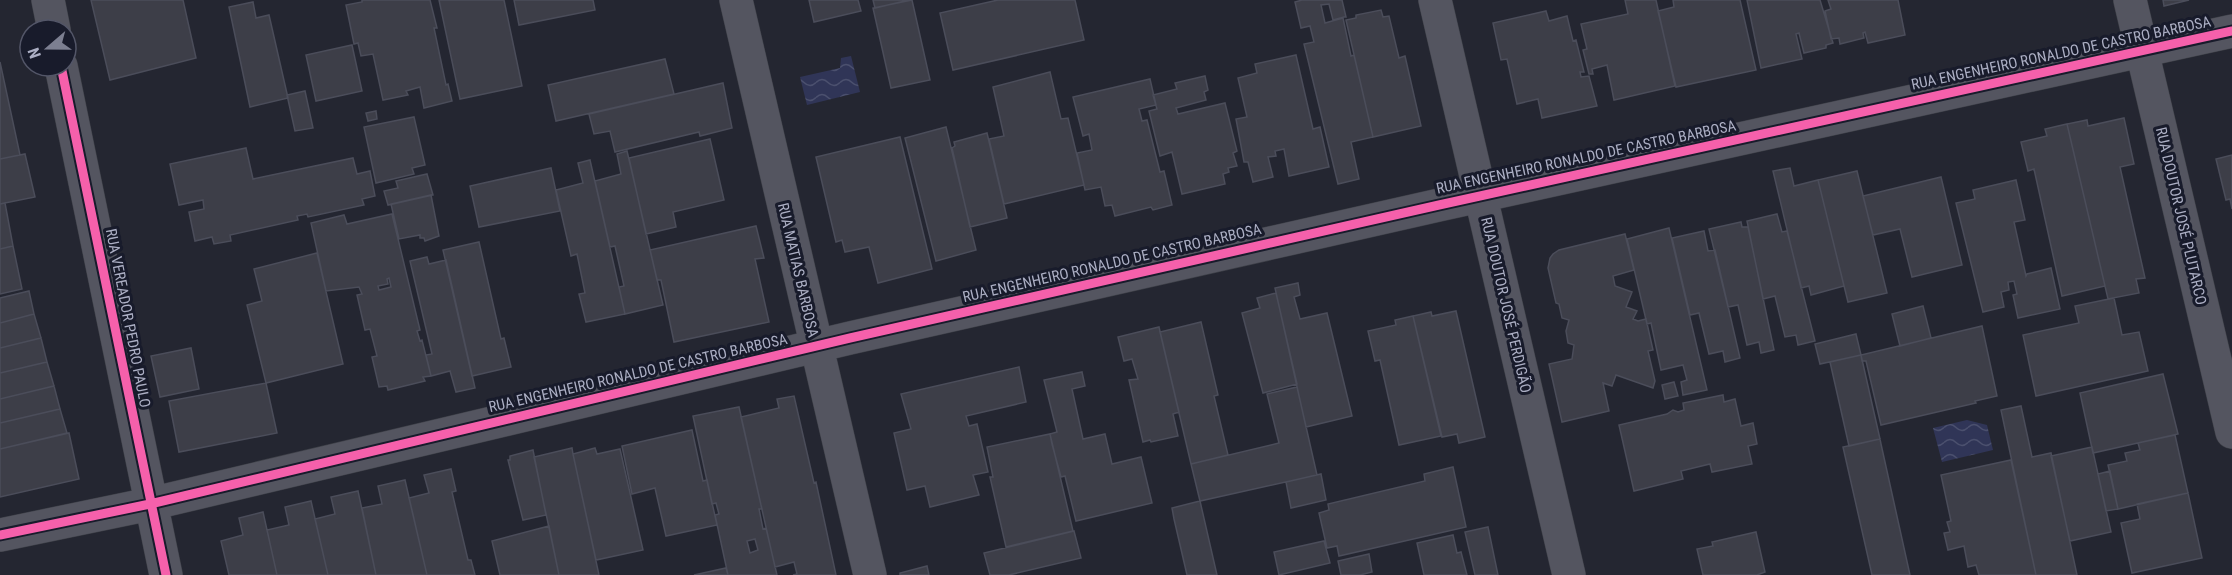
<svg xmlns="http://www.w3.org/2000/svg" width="2232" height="575" viewBox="0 0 2232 575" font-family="'Roboto Condensed',sans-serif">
  <defs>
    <pattern id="water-waves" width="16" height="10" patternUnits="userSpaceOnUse" patternTransform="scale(1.5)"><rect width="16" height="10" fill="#303557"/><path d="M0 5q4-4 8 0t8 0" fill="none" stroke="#4b506e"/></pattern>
  </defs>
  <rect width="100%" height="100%" fill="#242631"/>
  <path fill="url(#water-waves)" d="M 851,56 L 860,92 L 807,105 L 800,77 L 840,68 L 841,58 Z
    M 1967,420 L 1987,425 L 1993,450 L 1942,462 L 1933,428 Z"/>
  <path fill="#3d3e48" stroke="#4b4d5a" stroke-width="1.5" fill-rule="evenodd" d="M 91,0 L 183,0 L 196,58 L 110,80 Z
    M 362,0 L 430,0 L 437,28 L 434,28 L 446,85 L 448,84 L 452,101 L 424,108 L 420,87 L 406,91 L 408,95 L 383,100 L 373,54 L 361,56 L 358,43 L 354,44 L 346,5 L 362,2 Z
    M 439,0 L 504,0 L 522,86 L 460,99 Z
    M 514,0 L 593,0 L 595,10 L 519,25 Z
    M 809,0 L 858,0 L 861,11 L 814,22 Z
    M 873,0 L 909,0 L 875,8 Z
    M 912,0 L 930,80 L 891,88 L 873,8 Z
    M 998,0 L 1075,0 L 1084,40 L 953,70 L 940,13 Z
    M 1302,0 L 1342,0 L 1346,17 L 1344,17 L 1333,20 L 1329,4 L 1321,5 L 1325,23 L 1343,18 L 1351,56 L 1354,55 L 1373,137 L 1351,142 L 1359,179 L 1338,184 L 1304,44 L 1314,42 L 1310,26 L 1301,28 L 1295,2 Z
    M 1625,0 L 1656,0 L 1675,86 L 1614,100 L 1607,65 L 1592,69 L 1593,74 L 1589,74 L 1583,50 L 1587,49 L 1581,24 L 1628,14 Z
    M 1673,0 L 1740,0 L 1756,70 L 1676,87 L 1658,11 L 1674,7 Z
    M 1747,0 L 1820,0 L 1833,43 L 1826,45 L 1826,48 L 1804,53 L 1799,33 L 1796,34 L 1802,59 L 1761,68 Z
    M 1828,0 L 1898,0 L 1905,35 L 1868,43 L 1865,32 L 1863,33 L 1864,38 L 1840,44 L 1839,38 L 1831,39 L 1825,11 L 1831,9 Z
    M 2163,0 L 2189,0 L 2164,6 Z
    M 253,2 L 256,18 L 269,15 L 288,98 L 250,107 L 229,7 Z
    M 1381,10 L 1383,17 L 1389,16 L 1399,58 L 1405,56 L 1421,126 L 1373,137 L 1346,20 L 1356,18 L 1356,15 Z
    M 1546,11 L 1549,21 L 1567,16 L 1573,41 L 1576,40 L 1584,72 L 1580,72 L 1581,77 L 1589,76 L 1597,106 L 1542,118 L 1538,99 L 1517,104 L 1507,59 L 1501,60 L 1493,23 Z
    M 352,45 L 362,91 L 316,101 L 306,55 Z
    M 1296,55 L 1313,129 L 1320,127 L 1329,167 L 1289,176 L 1284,149 L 1275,151 L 1276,156 L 1268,157 L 1273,177 L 1253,182 L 1248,162 L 1244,162 L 1236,119 L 1247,117 L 1238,78 L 1257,73 L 1255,64 Z
    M 665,59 L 674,94 L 556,121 L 548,85 Z
    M 0,62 L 20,155 L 0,159 Z
    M 1050,72 L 1061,119 L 1068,118 L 1084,185 L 1004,204 L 989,139 L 1004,136 L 993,87 Z
    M 1205,76 L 1208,90 L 1204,92 L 1206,100 L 1176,108 L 1178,114 L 1225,103 L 1237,151 L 1233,153 L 1237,166 L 1228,168 L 1229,172 L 1223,174 L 1225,184 L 1182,194 L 1172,152 L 1160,156 L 1149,111 L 1157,109 L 1153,95 L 1177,89 L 1175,83 Z
    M 1150,79 L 1156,105 L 1139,109 L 1142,121 L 1147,120 L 1160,172 L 1164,171 L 1172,205 L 1153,210 L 1151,207 L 1115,216 L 1112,205 L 1105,206 L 1101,187 L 1085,190 L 1077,153 L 1092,150 L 1089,134 L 1083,136 L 1073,97 Z
    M 723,83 L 732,128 L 700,136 L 699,132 L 615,152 L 610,131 L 594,134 L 589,114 Z
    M 305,91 L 313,128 L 295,131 L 287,95 Z
    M 376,111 L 377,119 L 368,121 L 366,113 Z
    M 414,117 L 425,165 L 412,168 L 414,174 L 376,183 L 364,127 Z
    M 2124,118 L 2134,164 L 2120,167 L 2145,278 L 2136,279 L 2139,293 L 2108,299 L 2067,124 L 2087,120 L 2088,126 Z
    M 2067,124 L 2105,286 L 2062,296 L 2034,169 L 2028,171 L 2021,142 L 2047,136 L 2045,129 Z
    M 946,127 L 976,250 L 936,261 L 905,138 Z
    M 987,133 L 1007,218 L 970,227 L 952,148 L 955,146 L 954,142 Z
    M 900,137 L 932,269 L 878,283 L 869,247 L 845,252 L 842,240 L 836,242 L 816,157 Z
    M 710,139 L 724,200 L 673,212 L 676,227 L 646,234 L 629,158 Z
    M 246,148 L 253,179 L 353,158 L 357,174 L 370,171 L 375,196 L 362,199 L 364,205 L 308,217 L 307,214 L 297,216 L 298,220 L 230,235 L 231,241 L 214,244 L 212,237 L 195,241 L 189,212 L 204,209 L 203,200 L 179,205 L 170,164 Z
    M 627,151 L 663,305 L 625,314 L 619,287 L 624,286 L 615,246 L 610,247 L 595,181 L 621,174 L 617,154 Z
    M 25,154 L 35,197 L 0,204 L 0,159 Z
    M 2232,155 L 2232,209 L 2230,199 L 2226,200 L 2216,159 Z
    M 590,160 L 625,314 L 586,322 L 579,294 L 585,293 L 577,254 L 571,256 L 556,190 L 583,183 L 578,163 Z
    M 551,168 L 560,211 L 479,227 L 470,186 Z
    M 1790,168 L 1794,186 L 1818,180 L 1844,286 L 1811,295 L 1809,286 L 1801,288 L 1773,171 Z
    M 1857,171 L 1887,293 L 1848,302 L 1818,180 Z
    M 427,174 L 433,195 L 388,205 L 384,191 L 398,188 L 396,181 Z
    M 1941,177 L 1962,265 L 1912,277 L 1900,229 L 1873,235 L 1863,196 Z
    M 2016,180 L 2025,220 L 2014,222 L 2026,276 L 2027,274 L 2051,268 L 2060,309 L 2018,318 L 2013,295 L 2017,294 L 2014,281 L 2008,282 L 2009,290 L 2001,292 L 2004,307 L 1983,312 L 1956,203 L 1975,199 L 1973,190 Z
    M 431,195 L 439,236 L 425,241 L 424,238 L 420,238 L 420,235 L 399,239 L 391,204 Z
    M 5,203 L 13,246 L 0,249 L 0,204 Z
    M 392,214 L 420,330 L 417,331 L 420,341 L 422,340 L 431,376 L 423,377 L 425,381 L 388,390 L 387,386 L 379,387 L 372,357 L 377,356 L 370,329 L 365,330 L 357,295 L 362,294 L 359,287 L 326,291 L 311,223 L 344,215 L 347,224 ZM 389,278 L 391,287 L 379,290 L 378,286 L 388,284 L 387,279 Z
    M 1777,214 L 1782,232 L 1787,231 L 1815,341 L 1798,345 L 1796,335 L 1785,337 L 1775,296 L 1763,299 L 1747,221 Z
    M 1741,222 L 1742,227 L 1748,227 L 1774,350 L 1761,353 L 1759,342 L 1747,345 L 1738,305 L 1728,307 L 1709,229 Z
    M 756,226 L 764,258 L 755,259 L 769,322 L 674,342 L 661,280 L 657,280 L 650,250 Z
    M 1669,228 L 1707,390 L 1683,395 L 1681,382 L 1687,380 L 1683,365 L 1661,370 L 1651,323 L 1647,324 L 1627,239 Z
    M 1704,231 L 1708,251 L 1715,250 L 1740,358 L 1725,362 L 1723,351 L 1709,354 L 1699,313 L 1690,315 L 1672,238 Z
    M 1625,234 L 1634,270 L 1613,276 L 1615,286 L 1632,292 L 1626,307 L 1637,311 L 1633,319 L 1638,321 L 1646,319 L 1653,350 L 1648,351 L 1655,381 L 1653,388 L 1616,375 L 1612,386 L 1603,383 L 1609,411 L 1562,422 L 1549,364 L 1572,359 L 1574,345 L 1568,343 L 1566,331 L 1569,320 L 1562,318 L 1559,304 L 1556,303 L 1548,268 L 1550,258 L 1553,254 L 1559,250 Z
    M 479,242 L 501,339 L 504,338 L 511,367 L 472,376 L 443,250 Z
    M 13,246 L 22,289 L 0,294 L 0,249 Z
    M 317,253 L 343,364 L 266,383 L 247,305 L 262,301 L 254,269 Z
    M 427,257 L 429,264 L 446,260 L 475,388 L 456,392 L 450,371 L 431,376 L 426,355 L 432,354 L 410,261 Z
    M 1298,283 L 1300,295 L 1294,297 L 1300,319 L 1327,313 L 1352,416 L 1306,427 L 1275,288 Z
    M 29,291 L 34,314 L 0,323 L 0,298 Z
    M 1276,293 L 1297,384 L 1263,393 L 1242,313 L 1260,308 L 1257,298 Z
    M 2114,298 L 2122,335 L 2139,332 L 2148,371 L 2036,396 L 2023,335 L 2079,323 L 2075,306 Z
    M 1923,306 L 1931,338 L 1900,346 L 1892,314 Z
    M 1456,311 L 1485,437 L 1459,443 L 1457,434 L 1442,437 L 1413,316 L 1431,312 L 1432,316 Z
    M 34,314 L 41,338 L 0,348 L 0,323 Z
    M 1413,316 L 1441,436 L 1399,445 L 1380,360 L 1375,361 L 1368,331 L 1396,325 L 1395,320 Z
    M 1201,322 L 1218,395 L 1214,396 L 1228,455 L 1191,464 L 1160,332 Z
    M 1982,326 L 1997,396 L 1975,401 L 1976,403 L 1881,425 L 1866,361 L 1862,361 L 1861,355 Z
    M 1159,327 L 1179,412 L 1173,414 L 1178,436 L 1151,442 L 1150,440 L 1143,442 L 1129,380 L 1138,379 L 1132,359 L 1124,361 L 1118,337 Z
    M 1856,334 L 1861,355 L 1820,364 L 1815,344 Z
    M 41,338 L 47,362 L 0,373 L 0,348 Z
    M 191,348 L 199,389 L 160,397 L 151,356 Z
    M 1861,355 L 1880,439 L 1849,446 L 1830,362 Z
    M 47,362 L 54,386 L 0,399 L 0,373 Z
    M 1019,367 L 1026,402 L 966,416 L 969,426 L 977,424 L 988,472 L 973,475 L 979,495 L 930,507 L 925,486 L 907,490 L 894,433 L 911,429 L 901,394 Z
    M 1082,372 L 1085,386 L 1072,389 L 1083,439 L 1105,434 L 1112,464 L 1141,457 L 1152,503 L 1076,521 L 1065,476 L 1061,477 L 1052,444 L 1050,434 L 1057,432 L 1044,380 Z
    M 2163,374 L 2178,434 L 2093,453 L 2080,393 Z
    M 1674,382 L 1678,396 L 1665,399 L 1662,385 Z
    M 266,383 L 277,433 L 179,452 L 169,401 Z
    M 54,386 L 60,409 L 0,423 L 0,399 Z
    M 1297,387 L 1317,475 L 1200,501 L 1191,464 L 1279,443 L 1267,394 Z
    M 1723,395 L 1724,402 L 1735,399 L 1741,426 L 1753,423 L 1757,444 L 1748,446 L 1752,464 L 1712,472 L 1710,464 L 1681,471 L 1683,479 L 1634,491 L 1619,425 L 1667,414 L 1673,410 L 1678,412 L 1684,410 L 1683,403 Z
    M 794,396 L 814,483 L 816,482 L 836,575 L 793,575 L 797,574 L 794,562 L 775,567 L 741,417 L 779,408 L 777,399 Z
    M 2021,406 L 2032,457 L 2051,453 L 2077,575 L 2036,575 L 2001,410 Z
    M 739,407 L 761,505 L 762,509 L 759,509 L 763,529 L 766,528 L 777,575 L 728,575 L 715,515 L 719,514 L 716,503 L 712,504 L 693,416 ZM 755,539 L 758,550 L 750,553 L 747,541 Z
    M 60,409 L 67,433 L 0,449 L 0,423 Z
    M 692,430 L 703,481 L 707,480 L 717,525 L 666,536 L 655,488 L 632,494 L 622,446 Z
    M 69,433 L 79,479 L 0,497 L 0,449 Z
    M 1050,434 L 1073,531 L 1006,547 L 990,477 L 993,477 L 987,447 Z
    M 2175,435 L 2188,493 L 2118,509 L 2108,465 L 2127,461 L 2125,453 L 2140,450 L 2138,443 Z
    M 1880,439 L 1881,444 L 1910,575 L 1872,575 L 1843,447 Z
    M 2092,447 L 2111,532 L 2070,541 L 2051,456 Z
    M 572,448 L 573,454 L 599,575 L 559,575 L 534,457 Z
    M 595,448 L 597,454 L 620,449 L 643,550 L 596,560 L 573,454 Z
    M 533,450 L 546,515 L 523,520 L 508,460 L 510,460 L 510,456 Z
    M 2011,460 L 2036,575 L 1979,575 L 1976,565 L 1968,567 L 1964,546 L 1948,550 L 1944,533 L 1950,532 L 1947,522 L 1951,521 L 1941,475 Z
    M 1453,467 L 1466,527 L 1339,556 L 1337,546 L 1327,548 L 1319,513 L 1329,510 L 1328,504 L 1425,481 L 1424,474 Z
    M 451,469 L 456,491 L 452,492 L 468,560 L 471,560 L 475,575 L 427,575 L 409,498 L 429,493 L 424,475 Z
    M 2110,471 L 2118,509 L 2106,511 L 2098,474 Z
    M 1321,474 L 1326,500 L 1291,508 L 1286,482 Z
    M 405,480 L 427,575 L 376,575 L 362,508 L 382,504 L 378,486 Z
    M 358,491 L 376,575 L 328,575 L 315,519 L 335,514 L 331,497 Z
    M 2188,493 L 2202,558 L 2132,573 L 2121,523 L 2140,519 L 2137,504 Z
    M 311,501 L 328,575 L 277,575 L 267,530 L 289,525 L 285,507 Z
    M 1200,501 L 1217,575 L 1187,575 L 1174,519 L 1172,508 Z
    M 263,512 L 277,575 L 229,575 L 221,541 L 243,535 L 239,518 Z
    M 549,526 L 559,575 L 500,575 L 492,541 Z
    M 1488,527 L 1498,575 L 1475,575 L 1465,532 Z
    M 1074,531 L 1081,558 L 1009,575 L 990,575 L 984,553 Z
    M 1756,532 L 1765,572 L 1757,575 L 1703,575 L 1697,549 L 1713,546 L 1712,542 Z
    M 1453,535 L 1457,553 L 1461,552 L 1467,575 L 1424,575 L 1417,543 Z
    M 1324,541 L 1330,563 L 1279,575 L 1274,552 Z
    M 1369,554 L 1372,572 L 1360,575 L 1341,575 L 1338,561 Z
    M 927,566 L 929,575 L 900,575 L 900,573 Z
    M 726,568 L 728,575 L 694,575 Z"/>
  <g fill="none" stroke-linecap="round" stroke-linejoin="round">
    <g stroke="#3e4048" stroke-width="34">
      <path id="minor" d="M 48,0 L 54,30
        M 736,0 L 870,575
        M 1435,0 L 1569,575
        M 2130,0 L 2232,432
        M 61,66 L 166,575
        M 0,535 L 150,504 L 850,338 L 1439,205 L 2232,31"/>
    </g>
    <use href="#minor" stroke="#545560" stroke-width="33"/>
    <g stroke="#181b2b" stroke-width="13">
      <path id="cycleway" d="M 61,66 L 166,575
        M 0,535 L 150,504 L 850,338 L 1439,205 L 2232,31"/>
    </g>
    <use href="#cycleway" stroke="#f560ab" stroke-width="9"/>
  </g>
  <g text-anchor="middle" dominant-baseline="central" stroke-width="6" stroke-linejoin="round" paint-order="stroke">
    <g font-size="15" fill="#acafc4" stroke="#181b2b">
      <text transform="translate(2061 53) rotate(-12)">RUA ENGENHEIRO RONALDO DE CASTRO BARBOSA</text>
      <text transform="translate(1586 157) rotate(-12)">RUA ENGENHEIRO RONALDO DE CASTRO BARBOSA</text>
      <text transform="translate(2181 216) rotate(77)">RUA DOUTOR JOSÉ PLUTARCO</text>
      <text transform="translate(1112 263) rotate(-13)">RUA ENGENHEIRO RONALDO DE CASTRO BARBOSA</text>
      <text transform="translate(798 270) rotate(77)">RUA MATIAS BARBOSA</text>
      <text transform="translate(1506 305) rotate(77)">RUA DOUTOR JOSÉ PERDIGÃO</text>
      <text transform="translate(128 318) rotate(79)">RUA VEREADOR PEDRO PAULO</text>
      <text transform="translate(638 373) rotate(-13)">RUA ENGENHEIRO RONALDO DE CASTRO BARBOSA</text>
    </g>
  </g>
  <g transform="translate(48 48) rotate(250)"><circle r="28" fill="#181b2b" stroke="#535668" stroke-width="1.5"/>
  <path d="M0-4.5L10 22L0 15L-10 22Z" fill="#7c7f91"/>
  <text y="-9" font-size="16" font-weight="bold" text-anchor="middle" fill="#acafc4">N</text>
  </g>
</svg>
